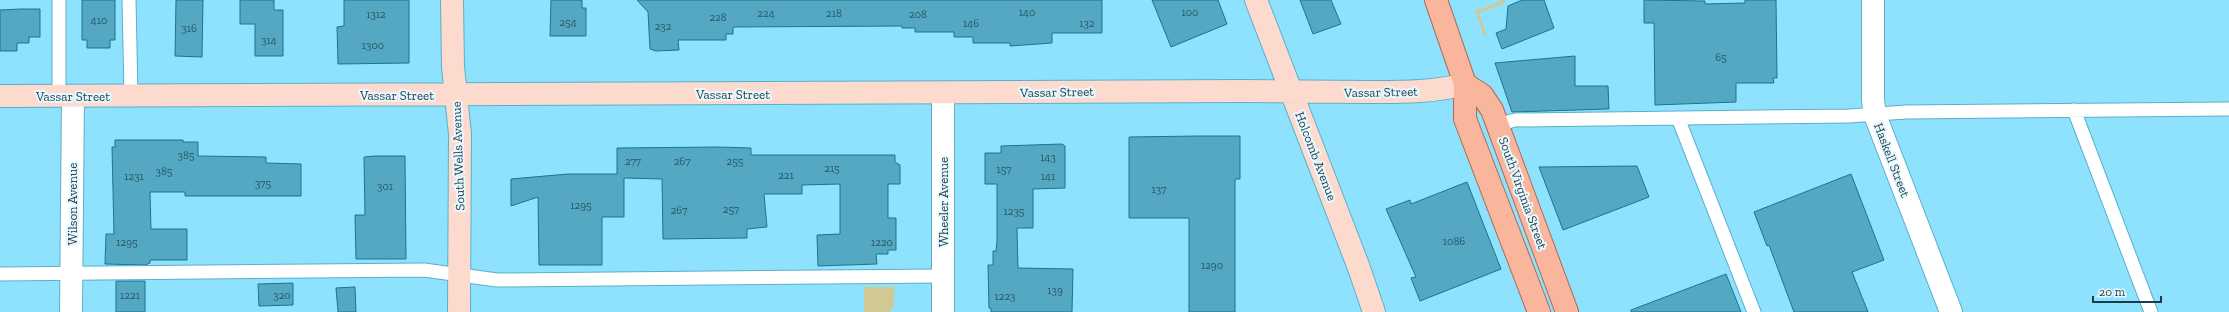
<svg xmlns="http://www.w3.org/2000/svg" width="2229" height="312" viewBox="0 0 2229 312" font-family="'Zilla Slab',serif">
  <rect width="100%" height="100%" fill="#8fe2fe"/>
  <path fill="#d0c895" d="M 1504,0 L 1506,3 L 1479,13 L 1487,36 L 1485,37 L 1475,11 Z
    M 864,287 L 897,287 L 894,291 L 894,308 L 891,308 L 891,312 L 864,312 Z"/>
  <path fill="#54a8c2" stroke="#18768f" d="M 82,0 L 115,0 L 115,40 L 110,40 L 110,48 L 87,48 L 87,40 L 82,40 Z
    M 176,0 L 203,0 L 202,57 L 175,56 Z
    M 240,0 L 274,0 L 274,10 L 283,10 L 283,56 L 255,56 L 255,24 L 240,24 Z
    M 344,0 L 409,0 L 409,63 L 338,64 L 337,27 L 344,26 Z
    M 551,0 L 582,0 L 582,8 L 586,8 L 586,36 L 550,36 Z
    M 637,0 L 1102,0 L 1102,33 L 1052,33 L 1052,43 L 1010,46 L 1010,43 L 973,43 L 973,37 L 954,37 L 954,32 L 915,32 L 915,28 L 902,28 L 902,26 L 733,27 L 733,34 L 726,34 L 726,40 L 678,40 L 679,50 L 656,51 L 650,49 L 648,12 Z
    M 1152,0 L 1218,0 L 1227,24 L 1171,47 Z
    M 1300,0 L 1331,0 L 1341,24 L 1313,34 Z
    M 1522,0 L 1544,0 L 1554,28 L 1502,49 L 1496,33 L 1506,29 L 1508,6 Z
    M 1644,0 L 1705,1 L 1705,4 L 1745,3 L 1745,0 L 1776,0 L 1777,78 L 1773,78 L 1774,83 L 1736,83 L 1736,102 L 1655,105 L 1654,23 L 1644,23 Z
    M 21,9 L 40,9 L 40,37 L 29,37 L 29,43 L 17,43 L 17,51 L 0,51 L 0,10 Z
    M 1575,56 L 1575,86 L 1608,86 L 1609,109 L 1512,112 L 1495,63 Z
    M 1198,136 L 1240,136 L 1240,179 L 1235,179 L 1235,312 L 1189,312 L 1189,218 L 1129,218 L 1129,137 Z
    M 115,140 L 183,140 L 183,142 L 198,142 L 198,156 L 266,157 L 266,163 L 301,164 L 301,196 L 185,196 L 185,192 L 150,192 L 151,229 L 187,229 L 187,260 L 150,260 L 150,263 L 145,265 L 105,264 L 106,234 L 114,234 L 112,147 L 115,147 Z
    M 1062,144 L 1065,146 L 1065,188 L 1033,189 L 1033,228 L 1017,228 L 1018,268 L 1073,269 L 1072,312 L 991,312 L 991,308 L 989,308 L 988,265 L 993,265 L 993,251 L 996,251 L 997,241 L 997,184 L 985,184 L 985,153 L 1001,153 L 1001,146 Z
    M 718,147 L 751,148 L 751,155 L 895,155 L 895,162 L 900,165 L 900,184 L 888,184 L 888,218 L 896,218 L 896,250 L 888,250 L 888,254 L 876,254 L 877,264 L 818,266 L 817,235 L 840,234 L 840,184 L 802,185 L 802,194 L 764,194 L 767,227 L 747,229 L 747,238 L 663,239 L 662,179 L 624,178 L 624,217 L 602,217 L 602,265 L 539,265 L 538,197 L 511,206 L 511,179 L 568,174 L 617,174 L 617,148 Z
    M 375,156 L 405,156 L 406,259 L 356,259 L 355,215 L 365,215 L 364,157 Z
    M 1637,166 L 1649,197 L 1563,230 L 1539,167 Z
    M 1851,174 L 1884,260 L 1852,272 L 1868,312 L 1794,312 L 1769,245 L 1767,246 L 1754,212 Z
    M 1467,182 L 1501,269 L 1420,301 L 1411,278 L 1416,277 L 1386,209 L 1410,200 L 1411,204 Z
    M 1726,274 L 1741,312 L 1631,312 L 1631,310 Z
    M 116,281 L 145,281 L 145,312 L 116,312 Z
    M 293,283 L 293,305 L 259,306 L 258,284 Z
    M 355,287 L 356,312 L 338,312 L 336,288 Z"/>
  <g fill="none" stroke-linecap="round" stroke-linejoin="round">
    <g stroke="#5bafc9" stroke-width="15">
      <path id="lane" d="M 59,0 L 59,95
        M 129,0 L 131,95
        M 2074,110 L 2151,312
        M 1678,118 L 1754,312
        M 1497,125 L 1515,120 L 1849,116 L 1906,112 L 2229,109
        M 0,274 L 424,270 L 497,280 L 943,276"/>
    </g>
    <g stroke="#5bafc9" stroke-width="24">
      <path id="street" d="M 1873,0 L 1873,100 L 1875,115 L 1951,312
        M 943,93 L 943,312
        M 71,312 L 73,96"/>
    </g>
    <g stroke="#5bafc9" stroke-width="24">
      <path id="secondary" d="M 452,0 L 453,67 L 460,134 L 459,312
        M 1256,0 L 1359,268 L 1374,312
        M 0,96 L 1243,91 C 1287,91 1331,92 1374,92 C 1405,92 1435,92 1465,84"/>
    </g>
    <g stroke="#a96d55" stroke-width="24">
      <path id="primary" d="M 1436,0 L 1465,84 L 1465,119 L 1539,312
        M 1465,84 L 1482,95 L 1492,110 L 1567,312"/>
    </g>
    <use href="#lane" stroke="#fff" stroke-width="13"/>
    <use href="#street" stroke="#fff" stroke-width="22"/>
    <use href="#secondary" stroke="#fcdbce" stroke-width="22"/>
    <use href="#primary" stroke="#fab69d" stroke-width="22"/>
  </g>
  <g text-anchor="middle" dominant-baseline="central" stroke-width="4" stroke-linejoin="round" paint-order="stroke">
    <g font-size="11" fill="#295867">
      <text x="1027" y="12">140</text>
      <text x="1190" y="12">100</text>
      <text x="766" y="13">224</text>
      <text x="834" y="13">218</text>
      <text x="376" y="14">1312</text>
      <text x="918" y="14">208</text>
      <text x="718" y="17">228</text>
      <text x="99" y="20">410</text>
      <text x="568" y="22">254</text>
      <text x="971" y="23">146</text>
      <text x="1087" y="23">132</text>
      <text x="663" y="26">232</text>
      <text x="189" y="28">316</text>
      <text x="269" y="40">314</text>
      <text x="373" y="45">1300</text>
      <text x="1721" y="57">65</text>
      <text x="186" y="155">385</text>
      <text x="1048" y="157">143</text>
      <text x="633" y="161">277</text>
      <text x="682" y="161">267</text>
      <text x="735" y="161">255</text>
      <text x="832" y="168">215</text>
      <text x="1004" y="169">157</text>
      <text x="164" y="171">385</text>
      <text x="786" y="175">221</text>
      <text x="134" y="176">1231</text>
      <text x="1048" y="176">141</text>
      <text x="263" y="183">375</text>
      <text x="385" y="186">301</text>
      <text x="1159" y="189">137</text>
      <text x="581" y="205">1295</text>
      <text x="731" y="209">257</text>
      <text x="679" y="210">267</text>
      <text x="1014" y="211">1235</text>
      <text x="1454" y="241">1086</text>
      <text x="127" y="242">1295</text>
      <text x="882" y="242">1220</text>
      <text x="1212" y="265">1290</text>
      <text x="1055" y="290">139</text>
      <text x="130" y="295">1221</text>
      <text x="282" y="295">320</text>
      <text x="1005" y="296">1223</text>
    </g>
    <g font-size="13" fill="#1b3e49" stroke="#e9f8fe">
      <text transform="translate(1057 92) rotate(-1)">Vassar Street</text>
      <text transform="translate(1381 92) rotate(-1)">Vassar Street</text>
      <text x="733" y="94">Vassar Street</text>
      <text x="397" y="95">Vassar Street</text>
      <text x="73" y="96">Vassar Street</text>
      <text transform="translate(458 156) rotate(-92)">South Wells Avenue</text>
      <text transform="translate(1316 156) rotate(69)">Holcomb Avenue</text>
      <text transform="translate(1892 160) rotate(69)">Haskell Street</text>
      <text transform="translate(1523 193) rotate(70)">South Virginia Street</text>
      <text transform="translate(943 202) rotate(-90)">Wheeler Avenue</text>
      <text transform="translate(72 204) rotate(-90)">Wilson Avenue</text>
    </g>
  </g>
  <path d="M2093 296v6h68v-6" fill="none" stroke="#1b3e49" stroke-width="2"/>
  <text x="2099" y="296" font-size="12" fill="#1b3e49" stroke="#e9f8fe" stroke-width="3" paint-order="stroke">20 m</text>
</svg>
